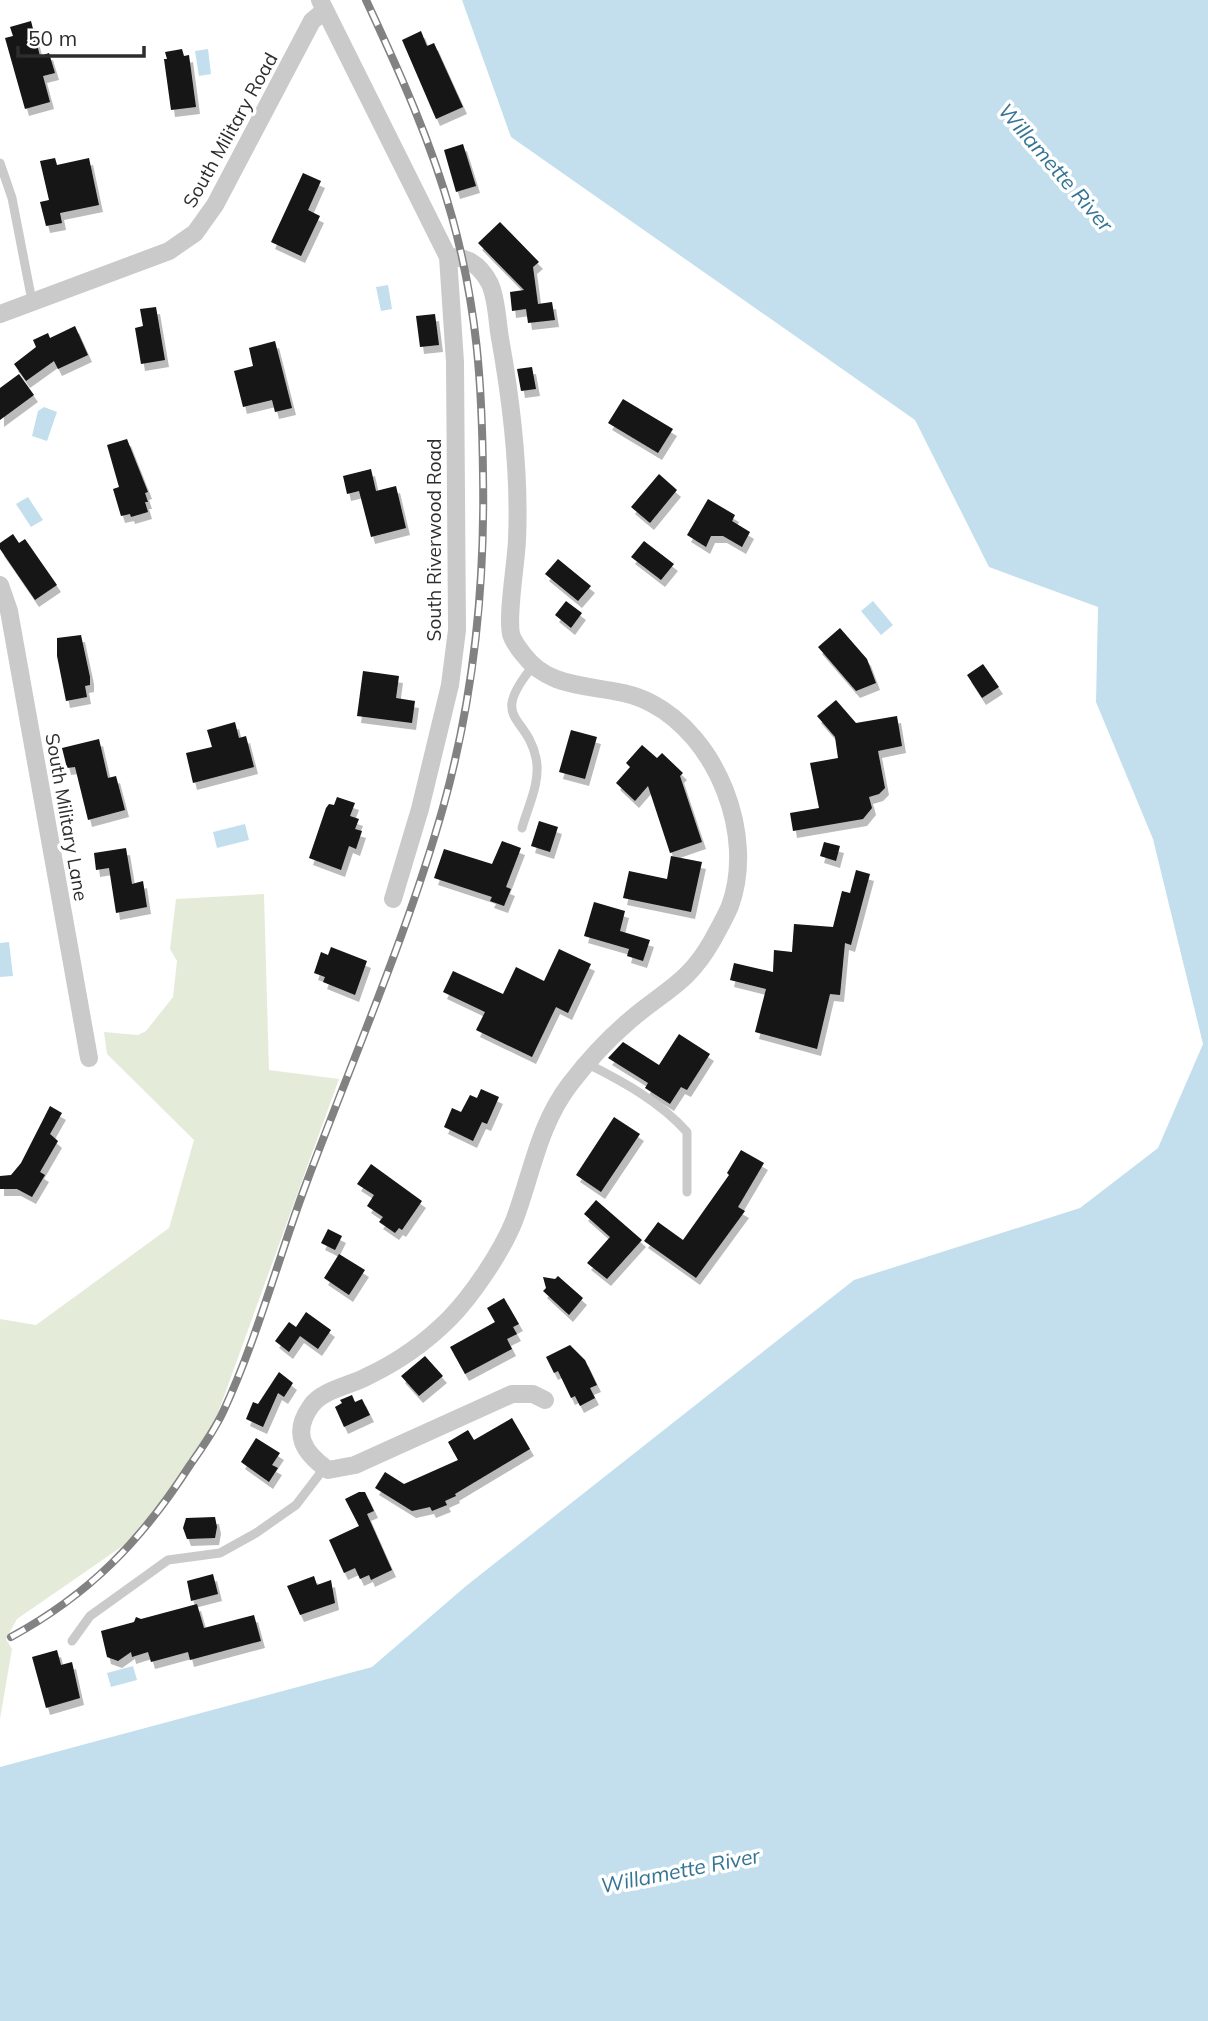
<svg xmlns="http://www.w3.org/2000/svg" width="1208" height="2021" viewBox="0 0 1208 2021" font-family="Mulish,sans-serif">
  <defs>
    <filter id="shadow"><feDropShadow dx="4" dy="7" stdDeviation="0" flood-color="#0004"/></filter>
  </defs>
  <rect width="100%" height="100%" fill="#fff"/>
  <path fill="#e4ecd9" d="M 264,894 L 269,1070 L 339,1079 L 211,1432 L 180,1485 L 143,1532 L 17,1619 L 6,1639 L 12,1649 L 0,1719 L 0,1319 L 36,1325 L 169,1228 L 194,1140 L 107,1054 L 104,1032 L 138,1035 L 146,1031 L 173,997 L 177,961 L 170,949 L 176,899 Z"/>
  <path fill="#c3dfed" d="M 462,0 L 1208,0 L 1208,2021 L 0,2021 L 0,1767 L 372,1667 L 466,1586 L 854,1280 L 1080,1208 L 1158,1148 L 1203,1044 L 1153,839 L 1096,702 L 1098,607 L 989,567 L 915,420 L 511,137 Z
    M 208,49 L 211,74 L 199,76 L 195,51 Z
    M 388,285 L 392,309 L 381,311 L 376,287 Z
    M 44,407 L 57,412 L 47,441 L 32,436 L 38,411 Z
    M 28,497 L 43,520 L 31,527 L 16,504 Z
    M 873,601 L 893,625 L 881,635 L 861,611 Z
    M 245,824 L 249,840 L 217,848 L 213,832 Z
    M 9,942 L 13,976 L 0,977 L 0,943 Z
    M 133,1666 L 137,1680 L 111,1687 L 107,1673 Z"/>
  <path fill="#141414" filter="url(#shadow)" d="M 31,21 L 40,56 L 49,53 L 55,73 L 43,76 L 50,102 L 25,109 L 5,38 L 13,36 L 10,27 Z
    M 421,31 L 427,46 L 434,43 L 463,107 L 436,119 L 402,40 Z
    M 182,49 L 184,56 L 189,55 L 196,107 L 171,110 L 164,59 L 167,59 L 165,52 Z
    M 463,144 L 476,186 L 456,192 L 444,150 Z
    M 55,158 L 57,165 L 89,158 L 99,205 L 60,213 L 62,223 L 46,226 L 40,202 L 49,200 L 40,161 Z
    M 303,173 L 321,181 L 308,210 L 320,216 L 301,256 L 271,242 Z
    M 500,222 L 539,262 L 533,267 L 538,304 L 552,302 L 555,320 L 528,323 L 526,309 L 512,311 L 510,292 L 524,290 L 478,243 Z
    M 156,307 L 165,360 L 141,364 L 135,328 L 143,326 L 140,309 Z
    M 435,314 L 439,345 L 420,347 L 416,316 Z
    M 75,326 L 88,355 L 58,369 L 54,361 L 26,381 L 14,364 L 36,347 L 33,340 L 48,333 L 50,338 Z
    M 275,341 L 292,408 L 275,412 L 272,400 L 243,407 L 234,371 L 253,366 L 249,348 Z
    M 532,367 L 536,389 L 521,391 L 517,369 Z
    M 19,374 L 34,395 L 0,420 L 0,388 Z
    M 623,399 L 673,429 L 658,453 L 608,423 Z
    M 127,439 L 148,492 L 145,493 L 148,502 L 145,502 L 148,512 L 131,517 L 130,514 L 121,516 L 113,489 L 119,487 L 107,445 Z
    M 371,469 L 376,491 L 396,486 L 406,528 L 371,537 L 359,491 L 347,494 L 343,476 Z
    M 659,474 L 677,490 L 650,523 L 631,507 Z
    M 708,499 L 735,515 L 732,521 L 750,532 L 742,547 L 723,536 L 711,536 L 706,547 L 687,535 Z
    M 13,534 L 19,543 L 25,539 L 57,585 L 35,600 L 0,549 L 0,543 Z
    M 644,541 L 674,564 L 661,580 L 631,557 Z
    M 558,559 L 591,586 L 578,601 L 545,574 Z
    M 566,601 L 582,613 L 571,628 L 555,615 Z
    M 840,628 L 867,659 L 876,683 L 856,691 L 818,647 Z
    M 81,635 L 90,677 L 90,685 L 85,686 L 87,697 L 66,701 L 57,656 L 57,638 Z
    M 983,664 L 999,687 L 982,698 L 967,675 Z
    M 363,671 L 399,676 L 396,698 L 415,701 L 412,723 L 357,716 Z
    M 836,700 L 856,723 L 897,716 L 902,746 L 878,751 L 885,788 L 879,794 L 869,797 L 872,808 L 863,819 L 793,831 L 790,813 L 819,808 L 810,763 L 838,758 L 835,737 L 817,716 Z
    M 235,722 L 239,738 L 246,736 L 254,767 L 193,783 L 186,753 L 212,747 L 207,730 Z
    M 571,730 L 597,737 L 585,779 L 559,772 Z
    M 99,739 L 108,778 L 116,776 L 125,810 L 88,820 L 75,767 L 67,768 L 62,748 Z
    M 642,745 L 657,758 L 662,753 L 683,773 L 680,776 L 702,842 L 670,853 L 648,786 L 635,801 L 616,783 L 630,767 L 626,763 Z
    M 337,797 L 355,803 L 350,816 L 359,819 L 355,829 L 362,831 L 356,849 L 349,846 L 341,870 L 309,858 L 326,808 L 329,804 L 334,805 Z
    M 539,821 L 558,827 L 550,852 L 531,846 Z
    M 502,841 L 521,848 L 506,887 L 511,889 L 504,906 L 490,901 L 492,897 L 434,878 L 444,849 L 492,864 Z
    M 824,842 L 840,846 L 836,861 L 820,856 Z
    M 126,848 L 132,884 L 143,881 L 147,907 L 116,913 L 109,868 L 96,870 L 94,853 Z
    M 671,856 L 702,862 L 691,912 L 623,898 L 629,871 L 667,879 Z
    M 856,870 L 870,874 L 851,945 L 845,943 L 840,995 L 830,994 L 817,1049 L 755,1032 L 766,989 L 730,980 L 734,963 L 773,972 L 774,950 L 792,952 L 794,924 L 833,927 L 842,891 L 850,893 Z
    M 594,902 L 625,911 L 620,931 L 650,940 L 643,961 L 627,956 L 629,949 L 584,936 Z
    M 331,947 L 367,961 L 355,995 L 323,982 L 325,977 L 314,973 L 321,952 L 328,955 Z
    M 559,949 L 591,964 L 568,1013 L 556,1007 L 532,1057 L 476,1030 L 485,1012 L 443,992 L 453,971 L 503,994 L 516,967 L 544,981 Z
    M 679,1034 L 710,1054 L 687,1090 L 681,1087 L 670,1104 L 645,1088 L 648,1083 L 608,1058 L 623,1042 L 659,1065 Z
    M 481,1089 L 499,1097 L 487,1124 L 482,1122 L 473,1141 L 444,1127 L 452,1108 L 461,1112 L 470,1095 L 477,1098 Z
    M 50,1106 L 62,1113 L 50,1134 L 58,1141 L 40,1172 L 45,1175 L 32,1197 L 17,1189 L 0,1189 L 0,1176 L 11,1175 L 21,1163 Z
    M 614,1117 L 640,1134 L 601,1192 L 576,1175 Z
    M 741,1150 L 764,1163 L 738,1207 L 745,1211 L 696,1278 L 644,1241 L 658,1222 L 683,1240 L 729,1175 L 727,1173 Z
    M 371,1164 L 422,1201 L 402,1230 L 399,1228 L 395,1233 L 379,1222 L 383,1217 L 367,1206 L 374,1195 L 357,1184 Z
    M 596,1200 L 642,1240 L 607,1279 L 587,1263 L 610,1237 L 584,1214 Z
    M 328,1229 L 342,1236 L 335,1250 L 321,1243 Z
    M 339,1254 L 365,1270 L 349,1295 L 324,1278 Z
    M 558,1276 L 583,1298 L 569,1315 L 543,1291 L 546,1288 L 543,1277 L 555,1279 Z
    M 504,1298 L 519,1324 L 513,1327 L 517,1334 L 507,1339 L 512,1349 L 465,1374 L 450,1347 L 495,1322 L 487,1308 Z
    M 306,1312 L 331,1330 L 318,1349 L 300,1336 L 289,1352 L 275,1341 L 289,1322 L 296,1327 Z
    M 570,1345 L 585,1360 L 597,1385 L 590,1388 L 595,1398 L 580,1406 L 575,1396 L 571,1398 L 558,1371 L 554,1373 L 546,1357 Z
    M 425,1356 L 443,1376 L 419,1396 L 401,1376 Z
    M 279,1372 L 293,1383 L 284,1397 L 278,1393 L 263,1427 L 246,1419 L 253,1402 L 258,1404 Z
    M 352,1395 L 355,1402 L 362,1399 L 370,1415 L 344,1427 L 335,1407 L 342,1403 L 340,1400 Z
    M 512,1418 L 530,1449 L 455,1494 L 456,1496 L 445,1501 L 447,1505 L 432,1511 L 430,1507 L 412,1511 L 375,1488 L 385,1472 L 404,1484 L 458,1460 L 448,1442 L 468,1430 L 474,1440 Z
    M 256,1438 L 280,1453 L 272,1465 L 278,1468 L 269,1482 L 241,1462 Z
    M 359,1492 L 365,1492 L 374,1511 L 367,1514 L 392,1570 L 371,1580 L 369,1575 L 360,1579 L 355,1568 L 344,1573 L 329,1540 L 359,1526 L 345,1499 Z
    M 215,1517 L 217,1527 L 215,1538 L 187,1539 L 183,1528 L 186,1518 Z
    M 213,1574 L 218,1594 L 191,1601 L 187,1581 Z
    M 314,1576 L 317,1585 L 331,1580 L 335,1603 L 300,1615 L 287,1586 Z
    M 197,1604 L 204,1628 L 254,1615 L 261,1641 L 190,1660 L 188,1652 L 151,1662 L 148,1652 L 132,1657 L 131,1652 L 118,1661 L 107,1657 L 101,1631 L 134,1622 L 136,1617 L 141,1619 Z
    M 57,1650 L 61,1665 L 72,1662 L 80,1698 L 46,1708 L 32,1657 Z"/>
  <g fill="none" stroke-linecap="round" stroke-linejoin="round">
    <path stroke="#cacaca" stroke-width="9" d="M 0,163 L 12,198 L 32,301
      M 522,828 C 528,806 541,782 536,758 C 527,714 488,721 533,666
      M 588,1064 C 624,1082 660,1102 687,1132 L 687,1192
      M 72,1641 L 90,1616 L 168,1560 L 220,1553 L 256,1533 L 296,1505 L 325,1467"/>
    <path stroke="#cacaca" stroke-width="18" d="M 320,0 L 448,257 L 455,362 L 457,630 L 450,685 L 420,809 L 393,899
      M 448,257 C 467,256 481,266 490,284 C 497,300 497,321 500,338 C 512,405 520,472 517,540 C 516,564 507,614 511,634 C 513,641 519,649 523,654 C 555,697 608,680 651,703 C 717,737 756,835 730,906 C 725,918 718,930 712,941 C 687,985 663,991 629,1021 C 608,1039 586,1063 570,1084 C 538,1126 532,1174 514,1221 C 502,1251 472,1296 449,1319 C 426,1342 396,1363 366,1377 C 349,1386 322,1390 311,1406 C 291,1434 304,1453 328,1470 L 355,1465 L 512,1394 L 533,1394 L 545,1400
      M 0,314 L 169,251 L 195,233 L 215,205 L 312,21 L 324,11
      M 0,585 L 9,611 L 89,1058"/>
    <g stroke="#828282" stroke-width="8">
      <path id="rail" d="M 11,1637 C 90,1594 142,1540 190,1465 C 202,1448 214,1431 223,1412 C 257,1339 278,1259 306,1184 C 353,1058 408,933 444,804 C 474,695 485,587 483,475 C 482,382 477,308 452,217 C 431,141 399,71 366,0"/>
    </g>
    <use href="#rail" stroke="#fff" stroke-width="5" stroke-dasharray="16" stroke-linecap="butt"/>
  </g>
  <g text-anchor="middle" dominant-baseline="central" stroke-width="7" stroke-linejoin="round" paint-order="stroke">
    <g font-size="19" fill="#2d2d2d" stroke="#fff">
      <text transform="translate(230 130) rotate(-61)">South Military Road</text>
      <text transform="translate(434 540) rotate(-90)">South Riverwood Road</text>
      <text transform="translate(67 817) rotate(80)">South Military Lane</text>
    </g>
    <g font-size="21" font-style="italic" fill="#357594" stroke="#fff">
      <text transform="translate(1056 167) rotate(49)">Willamette River</text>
      <text transform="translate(680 1870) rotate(-11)">Willamette River</text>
    </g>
  </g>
  <path d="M18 46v10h126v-10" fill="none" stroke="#2d2d2d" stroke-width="3.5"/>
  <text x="28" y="46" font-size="21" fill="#2d2d2d" stroke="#ffffff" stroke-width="5" paint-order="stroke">50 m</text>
</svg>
